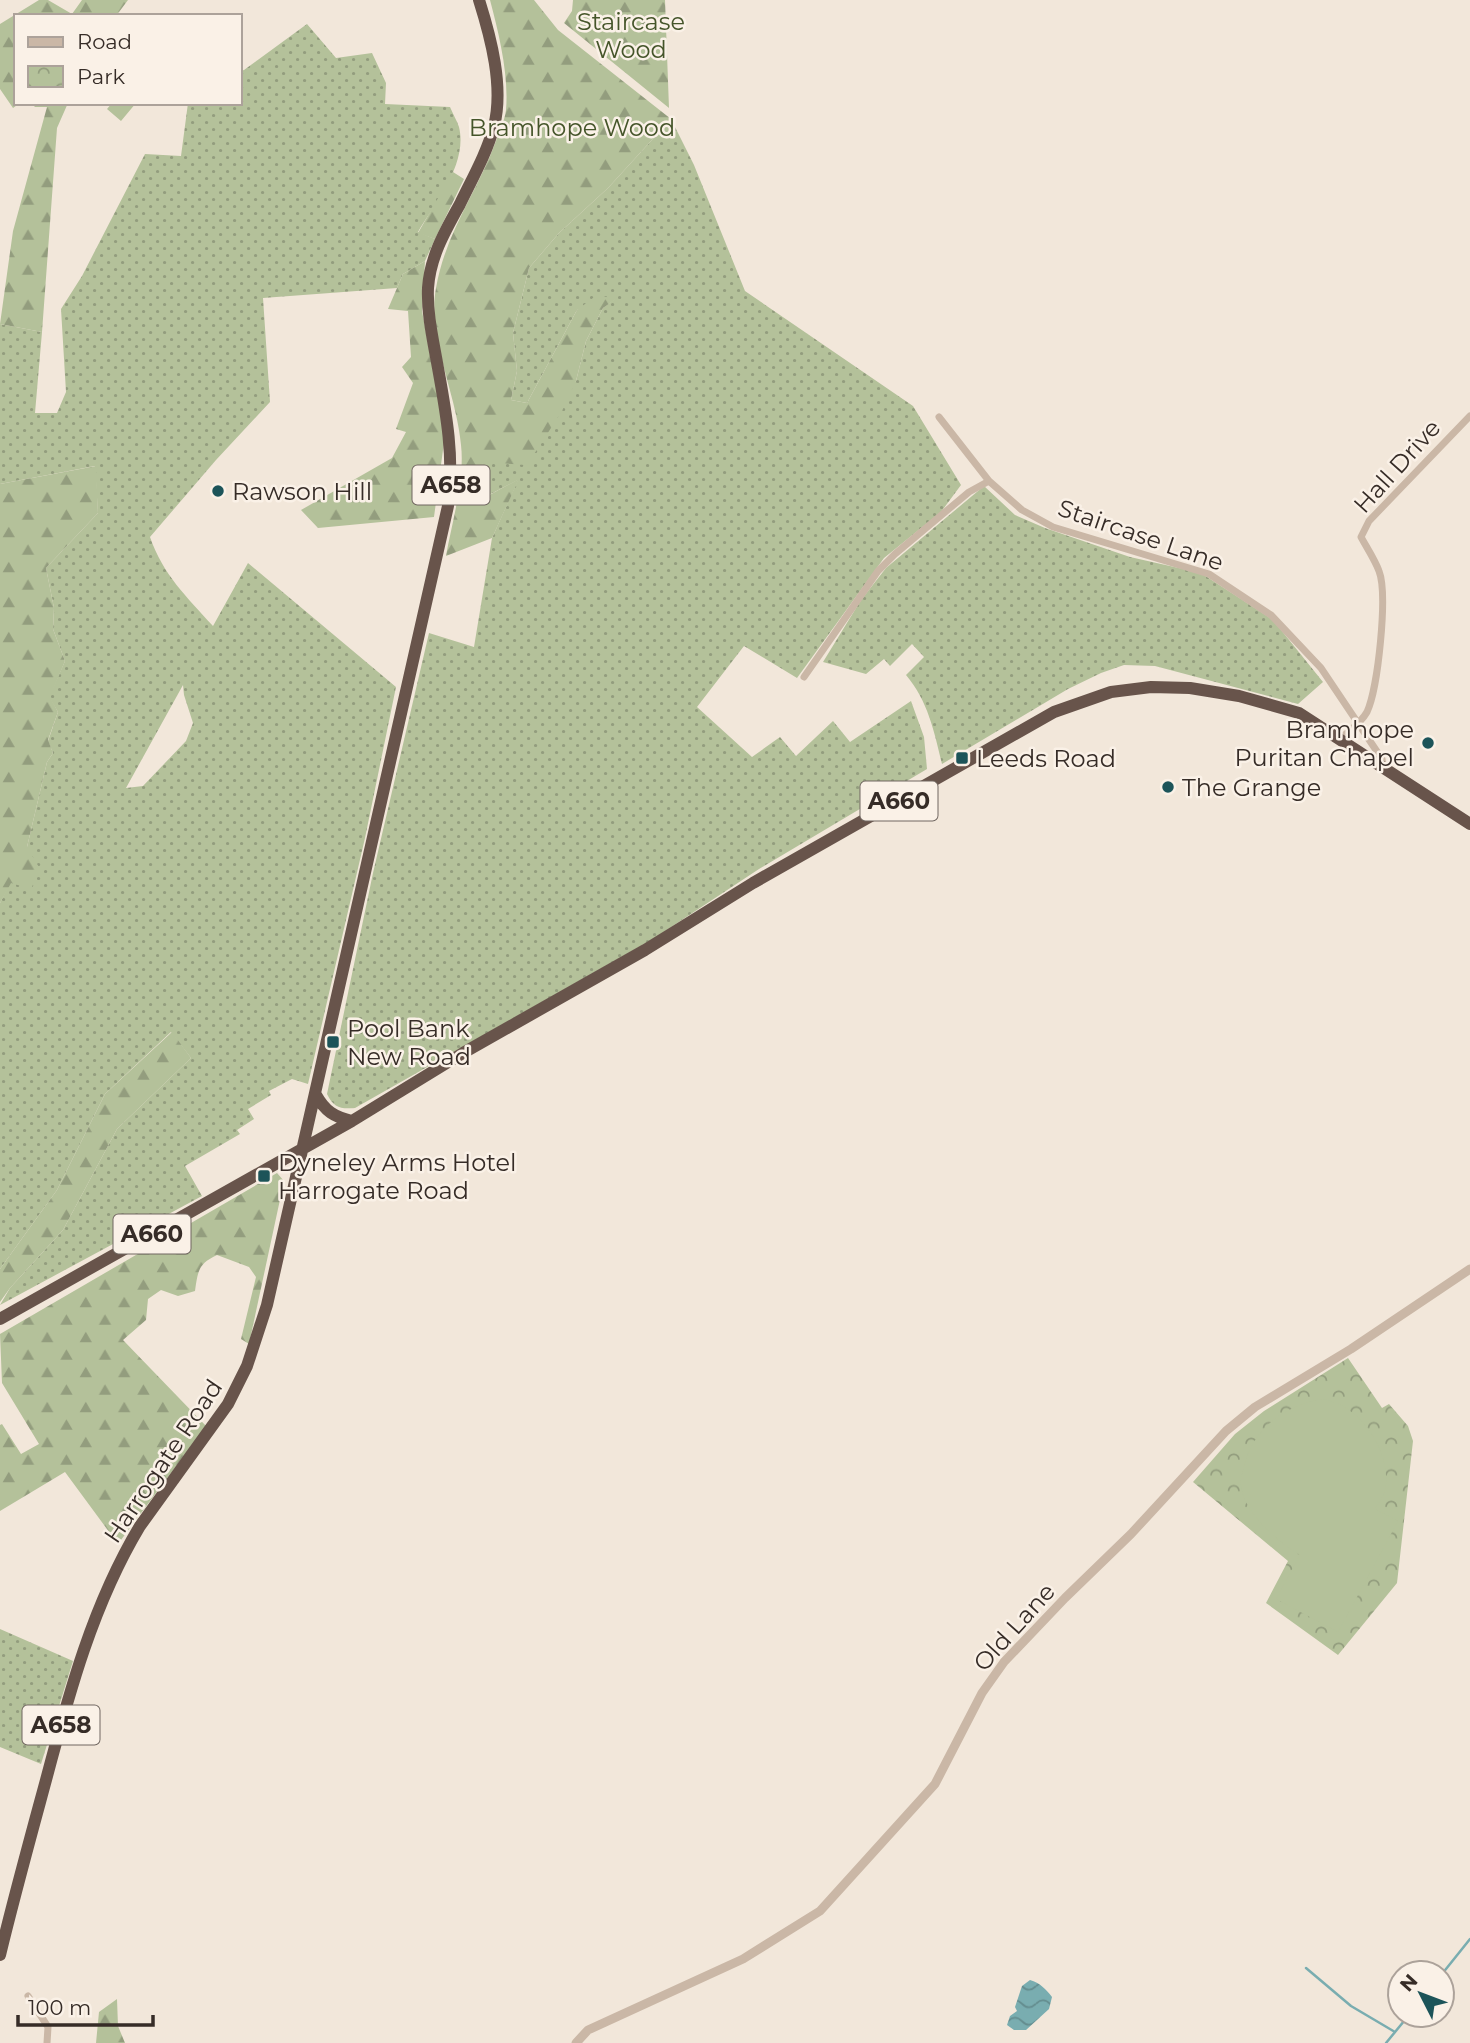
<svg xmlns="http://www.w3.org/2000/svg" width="1470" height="2043" viewBox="0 0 1470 2043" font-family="Montserrat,sans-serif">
  <defs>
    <pattern id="grass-dots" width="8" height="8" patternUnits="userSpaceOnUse" patternTransform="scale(1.75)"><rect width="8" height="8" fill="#b4c19a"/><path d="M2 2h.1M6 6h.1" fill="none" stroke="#939d7e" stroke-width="1.8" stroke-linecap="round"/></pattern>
    <pattern id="forest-firs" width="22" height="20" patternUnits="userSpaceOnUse" patternTransform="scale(1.75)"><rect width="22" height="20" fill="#b4c19a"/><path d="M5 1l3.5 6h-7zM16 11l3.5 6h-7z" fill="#939d7e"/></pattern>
    <pattern id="park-crowns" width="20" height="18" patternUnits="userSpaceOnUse" patternTransform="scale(1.75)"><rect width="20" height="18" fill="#b4c19a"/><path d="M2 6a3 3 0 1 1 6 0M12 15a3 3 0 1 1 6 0" fill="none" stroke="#939d7e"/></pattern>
    <pattern id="water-waves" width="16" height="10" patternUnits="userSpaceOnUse" patternTransform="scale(1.75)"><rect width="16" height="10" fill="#79adb0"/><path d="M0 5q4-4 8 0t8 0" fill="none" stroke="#648d8f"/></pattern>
  </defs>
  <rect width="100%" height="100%" fill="#f2e7da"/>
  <path fill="url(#grass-dots)" fill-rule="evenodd" d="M 307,24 L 336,58 L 372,53 L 386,83 L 385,104 L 450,107 C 453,114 457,121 459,127 C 468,164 435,203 418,232 L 435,239 L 425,261 L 403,274 L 397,288 L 263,298 L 270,402 L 216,460 L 150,537 C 163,575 187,597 213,626 L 248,563 L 396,687 L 365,838 L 308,1084 L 292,1079 L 269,1091 L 271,1095 L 248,1109 L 254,1119 L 237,1130 L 240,1134 L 185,1166 L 202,1196 L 0,1305 L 10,1288 L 63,1230 L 117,1129 L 191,1058 L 171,1032 L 105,1094 L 57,1190 L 0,1269 L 0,903 L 27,847 L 47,762 L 53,753 L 48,741 L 58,712 L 49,697 L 65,661 L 53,629 L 54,608 L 46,568 L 98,513 L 95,466 L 0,484 L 0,324 L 42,332 L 35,413 L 57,413 L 66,392 L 61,309 L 82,276 L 145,154 L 181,156 L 188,103 L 240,103 L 240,71 L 244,70 ZM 183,685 L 184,695 L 193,723 L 186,741 L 143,786 L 126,788 Z
    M 671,119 L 694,165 L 745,291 L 913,406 L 961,485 L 941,512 L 884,558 L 797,678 L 744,646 L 697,707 L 752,757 L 780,737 L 796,756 L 833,721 L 850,742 L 911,701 L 924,737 L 927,769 L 759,869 L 653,939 L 355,1108 C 340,1109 334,1108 327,1094 L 373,873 L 429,633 L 474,647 L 492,538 L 518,480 L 481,499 L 483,461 L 576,381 L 586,341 L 603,308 L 615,299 L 577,310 L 527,403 L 511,400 L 517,371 L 513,333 L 529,268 L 559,233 L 608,188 Z
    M 984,486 L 1015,515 L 1045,528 L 1130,557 L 1201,573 L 1273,620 L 1323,682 L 1298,704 L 1155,666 L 1124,665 L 1101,673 L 1068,689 L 942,764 C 934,731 928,701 906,675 L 924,657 L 912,644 L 890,666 L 884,659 L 866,674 L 823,662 L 861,600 L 886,568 Z
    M 0,1629 L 73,1661 L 41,1764 L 0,1747 Z"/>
  <path fill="url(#forest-firs)" d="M 39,0 L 48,0 L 72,14 L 82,0 L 128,0 L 116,16 L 16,16 L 16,103 L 20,103 L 13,108 L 0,89 L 0,24 Z
    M 490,0 L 534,0 L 558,30 L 671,119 L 608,188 L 559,233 L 529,268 L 513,333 L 517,371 L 511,400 L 527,403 L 577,310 L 597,295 L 616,299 L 603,308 L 586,341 L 576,381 L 562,411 L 527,465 L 483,462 L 482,499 L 519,479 L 492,538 L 446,556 C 452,522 465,479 461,445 C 457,395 427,337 436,288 C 446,231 477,193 496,141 C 499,131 505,120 506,110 C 509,75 499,34 490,0 Z
    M 573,0 L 665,0 L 669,108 L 564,23 L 572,11 Z
    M 31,103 L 68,103 L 57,128 L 42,332 L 0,324 L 13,231 L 47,107 L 35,107 Z
    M 453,172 L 464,179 L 435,239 L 418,233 Z
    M 425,261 L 422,311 L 445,435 L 434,517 L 318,528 L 301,510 L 392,458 L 406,432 L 396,429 L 413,383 L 402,367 L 411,357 L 408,311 L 388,309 L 403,274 Z
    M 96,466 L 98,513 L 46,568 L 54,608 L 53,629 L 65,661 L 50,697 L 58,712 L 48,740 L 53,753 L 47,762 L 27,847 L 40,869 L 31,889 L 11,883 L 0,903 L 0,484 Z
    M 172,1032 L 191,1058 L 117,1129 L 63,1230 L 10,1288 L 0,1302 L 0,1269 L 57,1190 L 105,1094 Z
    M 277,1173 L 284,1181 L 249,1344 L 241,1339 L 256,1277 L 249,1267 L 217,1255 C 198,1264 198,1271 195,1291 L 178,1296 L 161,1290 L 148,1299 L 146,1320 L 123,1340 L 206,1426 L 118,1544 L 65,1472 L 0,1511 L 0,1425 L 2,1424 L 21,1454 L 39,1444 L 2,1383 L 0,1334 Z
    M 117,1999 L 118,2026 L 125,2043 L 96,2043 L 99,2012 Z"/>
  <path fill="url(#park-crowns)" d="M 1348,1358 L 1382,1408 L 1389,1404 L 1408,1426 L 1413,1441 L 1397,1583 L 1338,1655 L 1266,1603 L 1288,1561 L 1193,1482 L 1235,1434 L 1264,1411 Z"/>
  <path fill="#b4c19a" d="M 112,103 L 136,103 L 121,121 L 107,109 Z
    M 1323,1399 C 1359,1405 1389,1448 1386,1484 C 1386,1493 1380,1501 1375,1509 L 1398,1521 L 1338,1632 L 1276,1599 L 1300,1555 C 1278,1542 1244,1513 1241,1486 C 1240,1478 1244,1467 1246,1459 C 1257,1425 1289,1404 1323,1399 Z"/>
  <path fill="url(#water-waves)" d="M 1030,1980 C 1040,1983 1046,1989 1052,1997 L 1049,2009 L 1026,2030 L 1014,2030 L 1007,2025 L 1010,2016 L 1017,2011 L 1015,2007 L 1022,1986 Z"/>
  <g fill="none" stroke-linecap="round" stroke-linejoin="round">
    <path stroke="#79adb0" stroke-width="2.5" d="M 1306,1968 L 1351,2006 L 1395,2032
      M 1442,1974 L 1470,1939
      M 1386,2043 L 1409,2015"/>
    <path stroke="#cab7a6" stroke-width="7" d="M 939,417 L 989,481 L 1022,510 L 1053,527 L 1209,574 L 1271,615 L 1321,668 L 1382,759 L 1383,767
      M 804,677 L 878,571 L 895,554 L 969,492 L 989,481
      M 1340,739 C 1349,731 1361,723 1367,712 C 1378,689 1388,594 1379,571 C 1375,560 1367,548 1361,537 L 1369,521 L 1470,416
      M 28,1996 L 48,2027 L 47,2043"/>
    <path stroke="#cab7a6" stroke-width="9" d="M 576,2043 L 588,2030 L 743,1959 L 820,1911 L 935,1784 L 982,1693 L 1004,1662 L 1065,1598 L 1131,1534 L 1226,1431 L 1255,1407 L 1351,1349 L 1470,1269"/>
    <path stroke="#68544b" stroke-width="12" d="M 316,1095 C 325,1111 334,1117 352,1121
      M 0,1319 L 352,1121 L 463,1053 L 645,950 L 753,883 L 1054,712 L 1111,692 L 1151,687 L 1190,688 L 1239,696 L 1299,713 L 1470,824
      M 0,1955 C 14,1897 30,1839 46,1780 C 69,1693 93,1604 140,1526 L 228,1404 L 247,1366 L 267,1305 L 448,506 C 455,455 445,407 436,357 C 432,335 427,312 428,288 C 430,257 445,231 460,204 C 472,179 487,153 494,126 C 504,87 491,38 479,0"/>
  </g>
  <g fill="#1c5459" stroke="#faf1e7" stroke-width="2.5">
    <circle cx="218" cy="491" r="7"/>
    <circle cx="1428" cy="743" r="7"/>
    <rect x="955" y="751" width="14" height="14" rx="3.5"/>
    <circle cx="1168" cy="787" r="7"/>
    <rect x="326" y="1035" width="14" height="14" rx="3.5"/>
    <rect x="257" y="1169" width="14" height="14" rx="3.5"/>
  </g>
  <g text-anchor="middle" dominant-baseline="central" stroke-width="5" stroke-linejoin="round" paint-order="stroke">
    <g fill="#faf1e7" stroke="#716761" stroke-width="2">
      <rect x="412.5" y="465.5" width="77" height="39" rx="5"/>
      <rect x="860.5" y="781.5" width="77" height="39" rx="5"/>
      <rect x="113.5" y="1214.5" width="77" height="39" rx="5"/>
      <rect x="22.5" y="1705.5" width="77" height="39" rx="5"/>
    </g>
    <g font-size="23" font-weight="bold" fill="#362c27">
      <text x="451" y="485">A658</text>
      <text x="899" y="801">A660</text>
      <text x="152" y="1234">A660</text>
      <text x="61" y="1725">A658</text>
    </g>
    <g font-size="24" fill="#45552a" stroke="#faf1e7">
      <text x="631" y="21">Staircase<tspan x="631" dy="28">Wood</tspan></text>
      <text x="572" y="127">Bramhope Wood</text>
    </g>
    <g font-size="24" fill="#362c27" stroke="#faf1e7">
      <text transform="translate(1397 466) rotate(-48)">Hall Drive</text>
      <text transform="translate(1141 535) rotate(19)">Staircase Lane</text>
      <text transform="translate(163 1461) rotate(-56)">Harrogate Road</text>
      <text transform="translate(1014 1627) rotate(-48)">Old Lane</text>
    </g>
    <g font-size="24" fill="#362c27" stroke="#faf1e7" text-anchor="start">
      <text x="232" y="491">Rawson Hill</text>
      <text x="1414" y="729" text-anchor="end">Bramhope<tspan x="1414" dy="28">Puritan Chapel</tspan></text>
      <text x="976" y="758">Leeds Road</text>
      <text x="1182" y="787">The Grange</text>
      <text x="347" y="1028">Pool Bank<tspan x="347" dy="28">New Road</tspan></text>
      <text x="278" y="1162">Dyneley Arms Hotel<tspan x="278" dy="28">Harrogate Road</tspan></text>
    </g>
  </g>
  <rect x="14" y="14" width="228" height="91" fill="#faf1e7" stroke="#aca29a" stroke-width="2"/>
  <rect x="28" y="37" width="35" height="10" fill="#cab7a6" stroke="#aca29a" stroke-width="2"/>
  <text x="77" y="49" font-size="21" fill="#362c27">Road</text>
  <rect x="28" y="66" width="35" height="21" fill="url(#park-crowns)" stroke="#aca29a" stroke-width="2"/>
  <text x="77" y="84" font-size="21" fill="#362c27">Park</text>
  <g transform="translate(1421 1994) rotate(312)"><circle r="33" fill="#faf1e7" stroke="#aca29a" stroke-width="2"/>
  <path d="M0-5L12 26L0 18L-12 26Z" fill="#1c5459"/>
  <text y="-10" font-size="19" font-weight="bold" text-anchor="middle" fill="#362c27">N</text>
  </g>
  <path d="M18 2015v10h135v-10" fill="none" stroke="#362c27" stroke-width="3.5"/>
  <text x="28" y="2015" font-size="21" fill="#362c27" stroke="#faf1e7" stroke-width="5" paint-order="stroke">100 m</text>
</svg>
